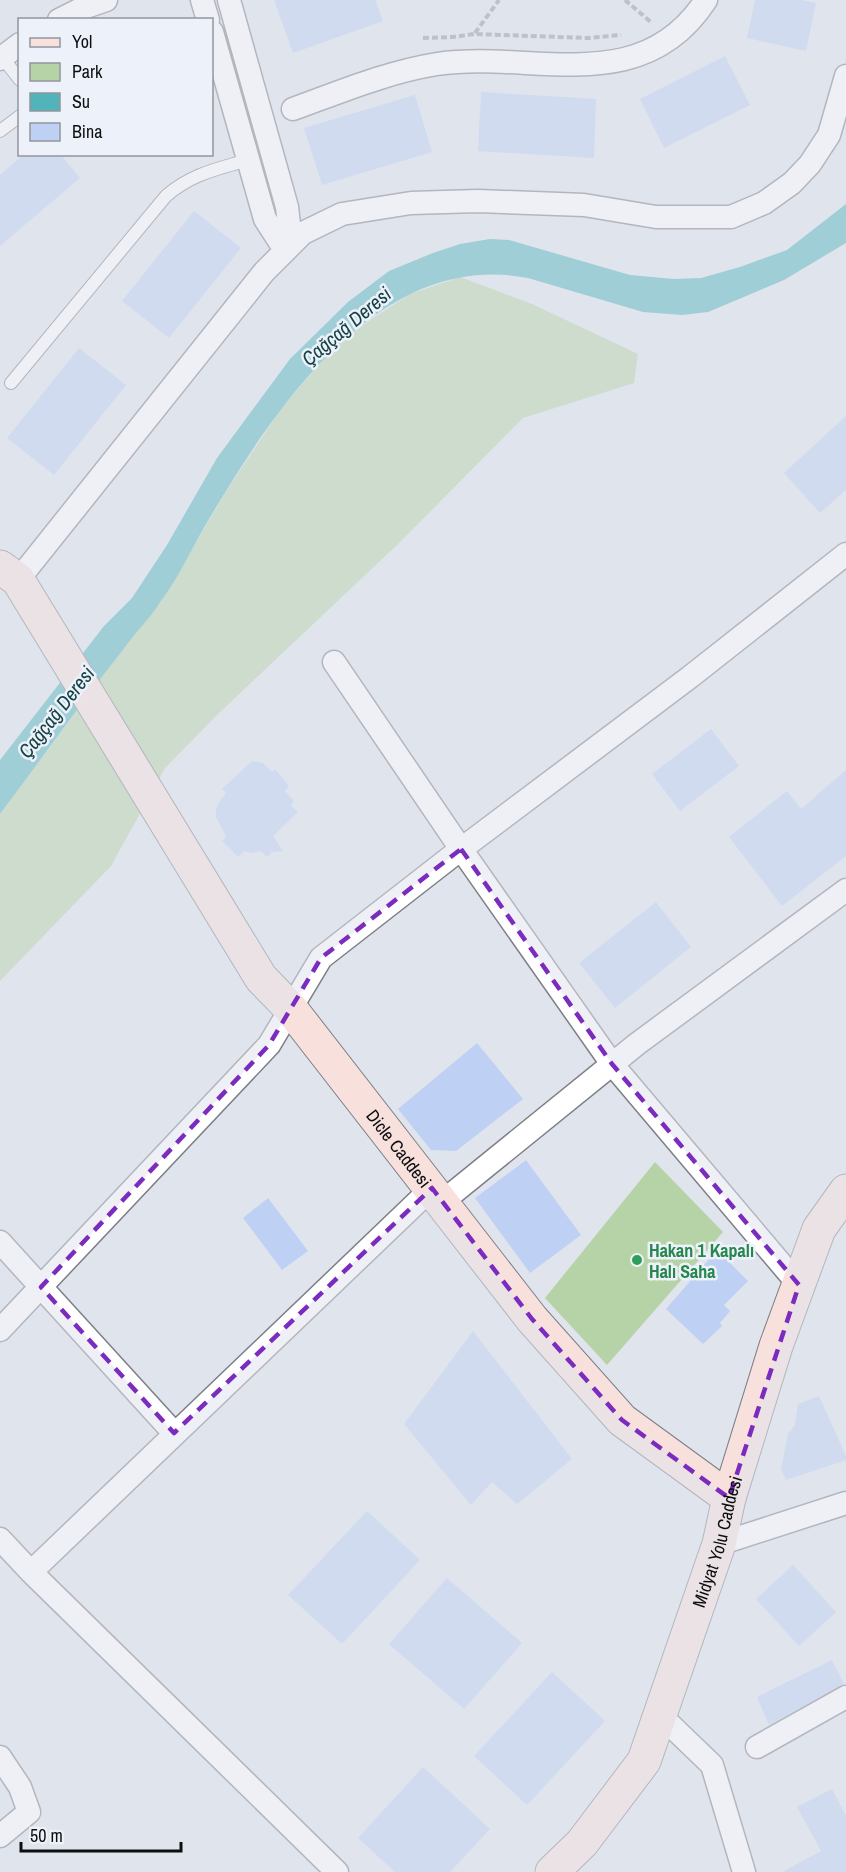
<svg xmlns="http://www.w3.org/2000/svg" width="846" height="1872" viewBox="0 0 846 1872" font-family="'Archivo Narrow',sans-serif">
  <rect width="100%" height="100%" fill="#e0e4ec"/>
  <path fill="#b6d3a7" d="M 460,277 L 532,304 L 638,354 L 634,383 L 523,418 L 399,543 L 218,714 L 165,768 L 111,866 L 0,981 L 0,814 L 125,646 L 160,603 L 227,490 L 282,407 L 325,358 L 358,328 L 410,294 Z
    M 655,1162 L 723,1232 L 607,1365 L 545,1298 Z"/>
  <path fill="#52b3ba" d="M 846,204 L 846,243 L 784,280 L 708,312 L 682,315 L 643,312 L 528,278 C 377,248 270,415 205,526 C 190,552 177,580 159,604 C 149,619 136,632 125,647 C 82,702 42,758 0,814 L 0,760 L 104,626 L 132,598 L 167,545 L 217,458 L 290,359 L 348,302 L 389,271 L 433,253 L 460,244 L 490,239 L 509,240 L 630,275 L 674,279 L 701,278 L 740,267 L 787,250 Z"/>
  <path fill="#bed0f4" d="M 274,0 L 375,0 L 383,21 L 293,53 Z
    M 755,0 L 802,0 L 816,3 L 806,51 L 747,38 Z
    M 725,56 L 750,105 L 664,148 L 640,99 Z
    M 481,92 L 596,99 L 594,158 L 478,151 Z
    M 415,95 L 432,152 L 322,185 L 304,128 Z
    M 24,154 L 60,154 L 80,178 L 0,246 L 0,175 Z
    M 194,211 L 241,248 L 169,338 L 122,301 Z
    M 79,348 L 126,385 L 54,475 L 7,438 Z
    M 846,416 L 846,490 L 820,513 L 784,473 Z
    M 711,729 L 739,766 L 680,811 L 652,774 Z
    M 252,761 L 263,763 L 272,772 L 275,769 L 289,786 L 285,791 L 294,801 L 291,806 L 298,812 L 273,836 L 283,851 L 272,852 L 267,857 L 261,851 L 252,853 L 244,851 L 238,857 L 222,841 L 226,836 L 216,817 L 216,811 L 218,804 L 226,793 L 222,789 Z
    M 846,770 L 846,856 L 782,906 L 729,837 L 787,791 L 801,809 Z
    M 656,902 L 691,947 L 615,1008 L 579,963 Z
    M 477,1043 L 523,1099 L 456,1151 L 431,1150 L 398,1109 Z
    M 526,1160 L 581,1235 L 530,1273 L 475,1198 Z
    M 268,1198 L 308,1251 L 282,1270 L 243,1218 Z
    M 717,1250 L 748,1281 L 724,1305 L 730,1311 L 720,1323 L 722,1326 L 703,1344 L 666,1309 Z
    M 473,1331 L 572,1459 L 517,1504 L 492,1482 L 471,1505 L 404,1424 Z
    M 819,1396 L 846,1456 L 846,1460 L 786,1480 L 781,1469 L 788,1434 L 795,1425 L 798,1404 Z
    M 367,1511 L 420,1560 L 342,1644 L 288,1595 Z
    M 793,1565 L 836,1612 L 799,1646 L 756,1599 Z
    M 447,1578 L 522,1643 L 464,1709 L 389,1644 Z
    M 832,1660 L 844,1684 L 769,1725 L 757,1697 Z
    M 552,1672 L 605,1721 L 527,1805 L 474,1756 Z
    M 423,1767 L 490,1829 L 450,1872 L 395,1872 L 358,1838 Z
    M 832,1789 L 846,1816 L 846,1872 L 782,1872 L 821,1851 L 797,1807 Z"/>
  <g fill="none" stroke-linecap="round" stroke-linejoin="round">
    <g stroke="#7c7f86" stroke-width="14">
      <path id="lane" d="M 2,57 L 20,80
        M 0,131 L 20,116
        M 11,383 L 166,196 C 191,174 217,169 248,160"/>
    </g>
    <g stroke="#7c7f86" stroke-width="25">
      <path id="street" d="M 202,0 L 208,20
        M 229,0 L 287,207 L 289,224 L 285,250
        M 59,20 L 83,8 L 106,0
        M 212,32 L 265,219 L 285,250
        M 0,59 L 20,44
        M 293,109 C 340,92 387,72 437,64 C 533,50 641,100 706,0
        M 18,580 L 264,272 L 303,233 L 342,214 L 411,203 L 478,201 L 584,205 L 656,217 L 731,217 L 764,203 L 792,183 L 810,164 L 829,135 L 846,76
        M 334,662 L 461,849 L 612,1064 L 799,1285
        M 442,1202 L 637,1044 L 846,890
        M 0,1242 L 174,1433
        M 0,1330 L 269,1045 L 321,958 L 452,856 L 690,677 L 846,554
        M 0,1539 L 31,1572 L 337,1872
        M 719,1544 L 846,1503
        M 31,1572 L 432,1188
        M 660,1715 L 712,1765 L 744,1872
        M 757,1747 L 846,1697
        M 0,1757 L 20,1787 L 29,1812 L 0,1836"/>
    </g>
    <g stroke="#7c7f86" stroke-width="35">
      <g id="secondary">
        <path id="s1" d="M 0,567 L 18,580 L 261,978 L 291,1009 L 532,1319 L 622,1420 L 729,1498"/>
        <path id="s2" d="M 552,1872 L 582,1843 L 644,1761 L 719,1544 L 729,1498 L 776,1346 L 819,1229 L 846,1191"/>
      </g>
    </g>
    <path stroke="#95989e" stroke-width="4" stroke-dasharray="6 3" stroke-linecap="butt" d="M 625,0 L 652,23
      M 475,33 L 499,0
      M 423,38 L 453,37 L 474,34 L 588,38 L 621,35"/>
    <use href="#lane" stroke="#fff" stroke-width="12"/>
    <use href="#street" stroke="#fff" stroke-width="22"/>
    <use href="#secondary" stroke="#f8e1dd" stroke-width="33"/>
  </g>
  <path d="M0 0H846V1872H0ZM 461,849 L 612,1064 L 799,1285 L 729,1498 L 622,1420 L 532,1319 L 432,1188 L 174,1433 L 41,1287 L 269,1045 L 321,958 Z" fill="#e0e4ec" fill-opacity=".55" fill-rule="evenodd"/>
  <path fill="none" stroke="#7b2cbf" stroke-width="4.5" stroke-dasharray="12 8" stroke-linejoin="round" d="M 461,849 L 612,1064 L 799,1285 L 729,1498 L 622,1420 L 532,1319 L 432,1188 L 174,1433 L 41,1287 L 269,1045 L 321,958 Z"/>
  <circle fill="#2e9e5b" stroke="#edf1f9" stroke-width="2" cx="637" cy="1260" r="6"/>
  <g text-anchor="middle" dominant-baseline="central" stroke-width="5" stroke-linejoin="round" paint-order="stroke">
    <g font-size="18" fill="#0d0e10" stroke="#edf1f9">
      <text stroke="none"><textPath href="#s1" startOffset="708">Dicle Caddesi</textPath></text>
      <text stroke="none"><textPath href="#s2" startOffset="376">Midyat Yolu Caddesi</textPath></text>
    </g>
    <g font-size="18" font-weight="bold" fill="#27864d" stroke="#edf1f9" text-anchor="start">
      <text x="649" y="1250">Hakan 1 Kapalı<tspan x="649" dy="21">Halı Saha</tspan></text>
    </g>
    <g font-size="20" font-style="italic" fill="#154245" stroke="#edf1f9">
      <text transform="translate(346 326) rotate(-40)">Çağçağ Deresi</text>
      <text transform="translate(56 712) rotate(-52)">Çağçağ Deresi</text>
    </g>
  </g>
  <rect x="18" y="18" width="195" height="138" fill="#edf1f9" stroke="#93969c" stroke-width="1.5"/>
  <rect x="30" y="38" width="30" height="9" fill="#f8e1dd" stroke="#93969c" stroke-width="1.5"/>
  <text x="72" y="48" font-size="18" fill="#0d0e10">Yol</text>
  <rect x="30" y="63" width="30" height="18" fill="#b6d3a7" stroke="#93969c" stroke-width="1.5"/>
  <text x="72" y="78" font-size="18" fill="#0d0e10">Park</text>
  <rect x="30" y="93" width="30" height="18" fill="#52b3ba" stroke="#93969c" stroke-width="1.5"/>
  <text x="72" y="108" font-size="18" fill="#0d0e10">Su</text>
  <rect x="30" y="123" width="30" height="18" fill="#bed0f4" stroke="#93969c" stroke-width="1.5"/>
  <text x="72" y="138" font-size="18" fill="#0d0e10">Bina</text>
  <path d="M21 1842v9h160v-9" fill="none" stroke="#0d0e10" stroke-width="3"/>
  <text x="30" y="1842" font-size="18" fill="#0d0e10" stroke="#edf1f9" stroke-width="4.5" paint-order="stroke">50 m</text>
</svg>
